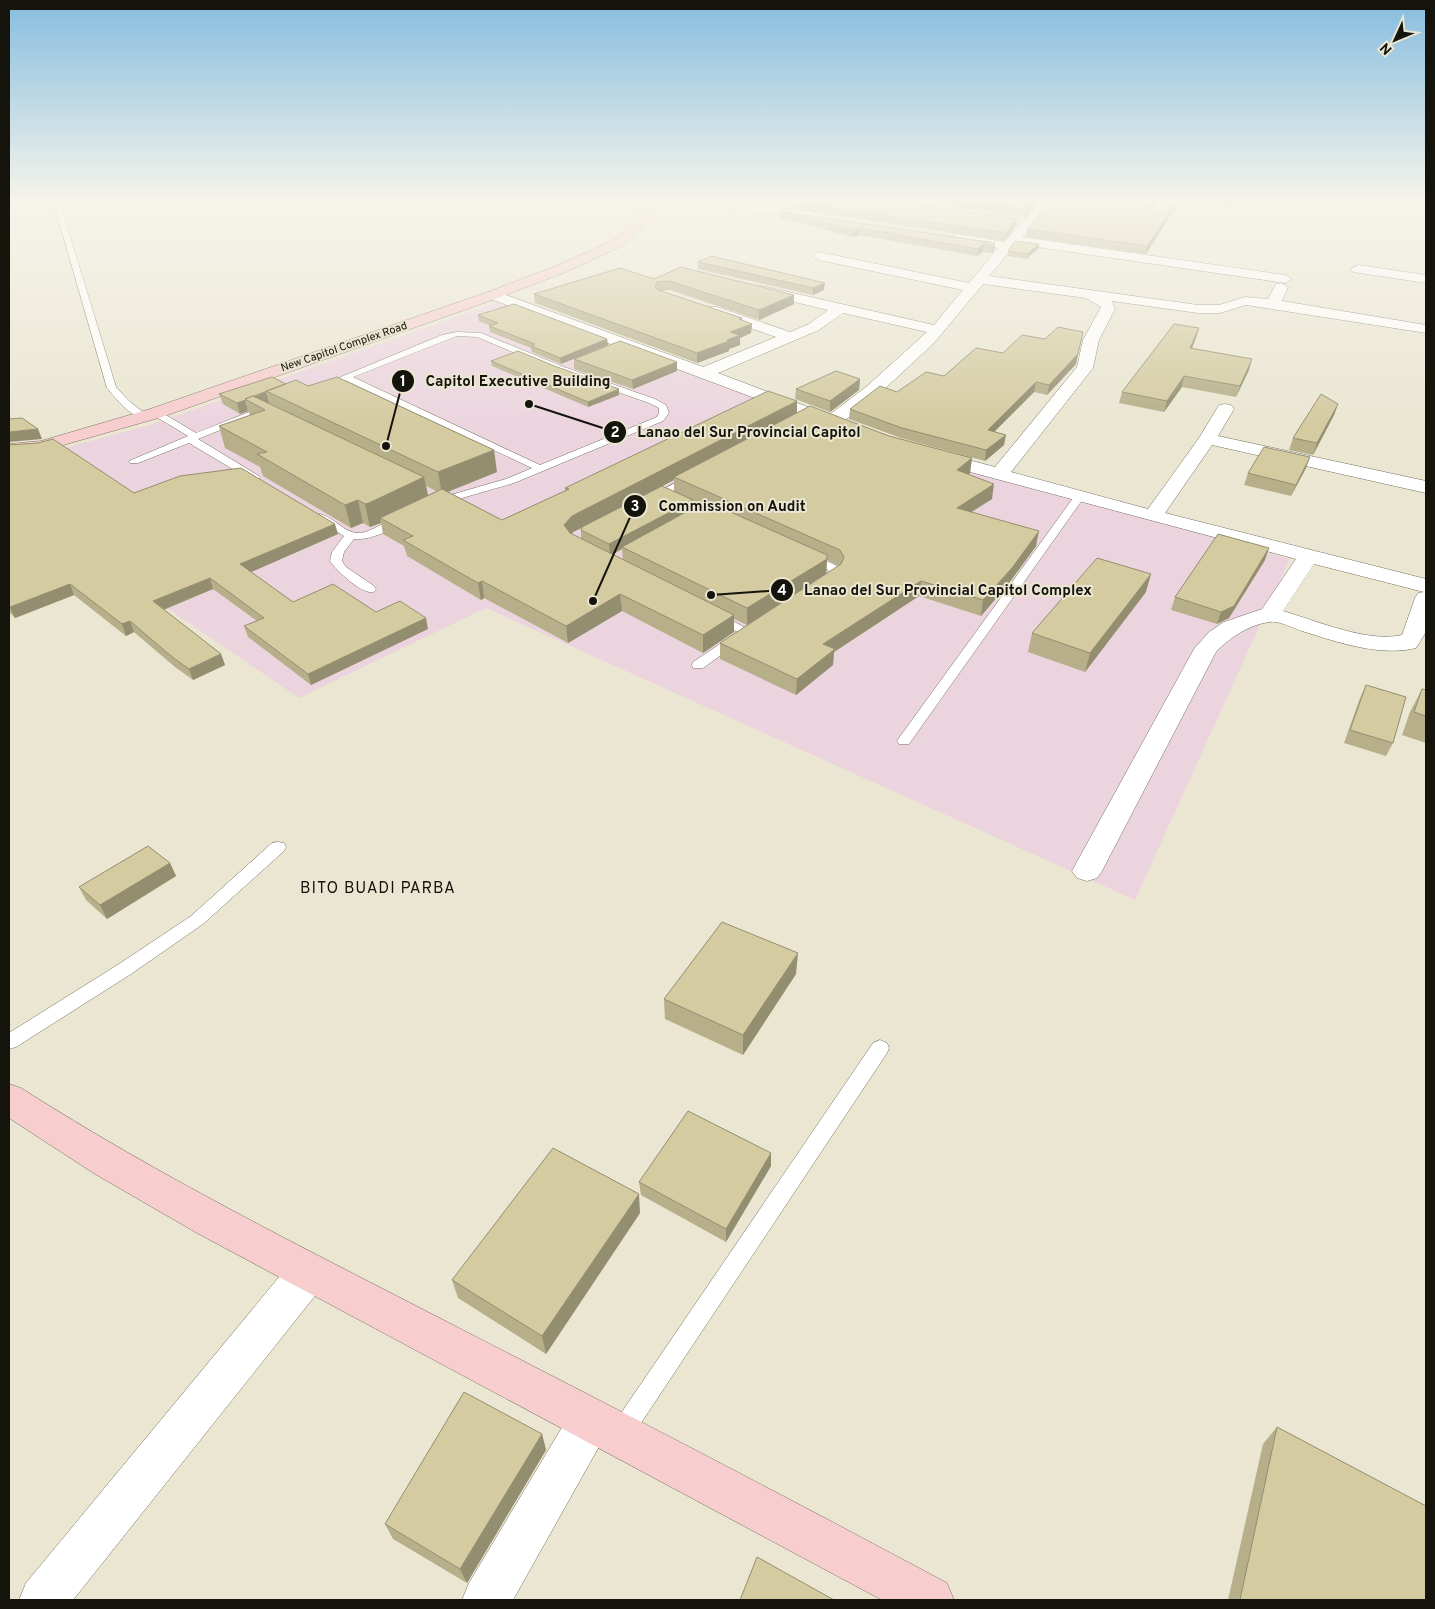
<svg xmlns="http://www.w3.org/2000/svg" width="1435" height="1609" viewBox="0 0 1435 1609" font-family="Overpass,sans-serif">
  <rect width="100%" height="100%" fill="#eae6d2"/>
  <path fill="#ecd4df" d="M 504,300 L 845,434 L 1290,559 L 1135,900 L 486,608 L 299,698 L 129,582 L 9,458 L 42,454 L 150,425 Z"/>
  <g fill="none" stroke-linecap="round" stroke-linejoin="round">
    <g stroke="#767260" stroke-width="1">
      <path id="lane" d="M 53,200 L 59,200 L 116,387 L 130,402 L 147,415 L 147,419 C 135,421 115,398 107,388 Z
        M 457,332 L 481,333 L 564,367 L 655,399 L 666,405 L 669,413 L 663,421 L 514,483 L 441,504 L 433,504 L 432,502 L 433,500 L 506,479 L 532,468 L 345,380 L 323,389 L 319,386 L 442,335 ZM 457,336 L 477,337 L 558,371 L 649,403 L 659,408 L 659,413 L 657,417 L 540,465 L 353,377 Z
        M 267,405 L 272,408 L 270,410 L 198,439 L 259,476 L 260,478 L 259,480 L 251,480 L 189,443 L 138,463 L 130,463 L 129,461 L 188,436 L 153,415 L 153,411 L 159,411 L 196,433 Z
        M 692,474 L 696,475 L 697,477 L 696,479 L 654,501 L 646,501 L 645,499 Z
        M 1080,493 L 1085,496 L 909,744 L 899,744 L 897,741 L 899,738 L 1076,494 Z
        M 320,514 C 334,517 344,533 358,533 C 374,533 389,515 403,519 L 404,521 L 403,523 C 387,531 372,540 354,539 L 344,552 L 342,561 L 346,567 L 374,586 L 376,589 L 374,592 C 362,595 337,571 330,561 L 332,552 L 344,536 L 316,519 L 315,517 Z
        M 810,553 L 837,566 L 841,573 C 838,581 830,588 821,586 L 819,583 L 829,573 L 828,570 L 806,558 L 804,556 L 806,554 Z
        M 716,612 L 753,632 L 703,668 L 693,668 L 692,665 L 693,662 L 738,632 L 712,619 L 710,616 L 712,613 Z
        M 278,842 L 284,843 L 286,847 L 284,851 L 203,924 L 131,974 L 16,1047 L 9,1049 L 9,1033 L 119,964 L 191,916 L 272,843 Z
        M 880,1040 L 887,1043 L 889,1048 L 887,1053 L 629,1441 L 621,1445 L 613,1441 L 609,1433 L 613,1425 L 873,1043 Z"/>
    </g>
    <g stroke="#767260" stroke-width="1">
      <path id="street" d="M 692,200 L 719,200 L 816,213 L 822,217 L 816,221 L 698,203 Z
        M 925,200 L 936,200 L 933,205 L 964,211 L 966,214 L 960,218 L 920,210 L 918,207 Z
        M 1043,200 L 1055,200 L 1022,237 L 1285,275 L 1292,279 L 1285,283 L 1016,244 L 989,276 L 1198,305 L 1219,305 L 1245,297 L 1268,299 L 1276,284 L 1281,283 L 1288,287 L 1282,301 L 1426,325 L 1426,333 L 1246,305 L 1220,313 L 1198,313 L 1112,301 L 1115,309 L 1099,340 L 1093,368 L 1011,472 L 1148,509 L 1199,438 L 1219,405 L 1225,404 L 1231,405 L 1234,409 L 1218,436 L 1426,481 L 1426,493 L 1212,445 L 1165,513 L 1426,579 L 1426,632 L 1416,648 C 1380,657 1337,642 1302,631 C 1293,628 1278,620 1269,622 C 1249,625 1230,637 1216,652 L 1102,871 L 1097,878 L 1087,881 L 1077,878 L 1072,871 L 1194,649 L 1209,632 L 1224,622 L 1262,609 L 1296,559 L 929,461 L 926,457 L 929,453 L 935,451 L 995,467 L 1077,367 L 1083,340 L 1101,307 L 1086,298 L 983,284 L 934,343 L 878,395 L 844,421 L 846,424 L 843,428 L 837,429 L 488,298 L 486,295 L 488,292 L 498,292 L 703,367 L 776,337 L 707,313 L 705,310 L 707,307 L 717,307 L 790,332 L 809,324 L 828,310 L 753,292 L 751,289 L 758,285 L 934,325 L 963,290 L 819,260 L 812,256 L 819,252 L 969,283 L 998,248 L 954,241 L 952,238 L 954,235 L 958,234 L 1004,242 ZM 843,313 L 927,332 L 866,387 L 829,415 L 718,373 L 819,330 ZM 1314,564 L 1424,592 L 1418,593 L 1415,598 L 1402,635 C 1368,643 1317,621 1283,611 Z
        M 1162,200 L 1174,200 L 1159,219 L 1151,219 L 1149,216 Z
        M 1358,265 L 1426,275 L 1426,283 L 1353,272 L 1351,269 Z
        M 308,1254 L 322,1259 L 328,1273 L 322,1287 L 73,1600 L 19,1600 L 26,1583 L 294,1259 Z
        M 591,1397 L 606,1404 L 613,1419 L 606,1434 L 513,1600 L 462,1600 L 469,1583 L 576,1404 Z"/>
    </g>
    <g stroke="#767260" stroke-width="1">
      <path id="secondary" d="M 647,200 L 658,200 L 646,224 L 624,245 L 566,272 L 498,298 L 162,417 L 42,451 L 9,454 L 9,444 L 41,441 L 150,409 L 488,292 L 556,266 L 616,239 L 637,219 Z
        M 9,1084 L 21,1088 C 160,1177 306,1249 451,1324 C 617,1409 783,1495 947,1583 L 954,1600 L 882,1600 L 197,1233 L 95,1174 L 9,1118 Z"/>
    </g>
    <use href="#lane" fill="#fff" fill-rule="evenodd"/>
    <use href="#street" fill="#fff" fill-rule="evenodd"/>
    <use href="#secondary" fill="#f7cdce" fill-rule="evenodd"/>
  </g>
  <path fill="#b6af8a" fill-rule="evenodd" d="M 937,200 L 1041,200 L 1025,217 L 936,204 Z
    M 1173,200 L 1244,200 L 1232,208 L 1180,201 L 1146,254 L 1026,237 L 1027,229 L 1151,211 L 1153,214 L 1162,213 Z
    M 795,203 L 920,203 L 924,206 L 1017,219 L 1016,226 L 1005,241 L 794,209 Z
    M 779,211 L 995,243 L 994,250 L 992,253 L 983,252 L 977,256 L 859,235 L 853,237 L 779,218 Z
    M 1039,244 L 1038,249 L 1026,259 L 1008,256 L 1008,251 Z
    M 698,262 L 824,290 L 813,295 L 698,269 Z
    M 681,267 L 794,304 L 759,320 L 670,290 L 659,291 L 742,318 L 742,320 L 752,324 L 751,333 L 740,338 L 740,345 L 729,349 L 729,351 L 697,363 L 535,303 L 534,294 L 654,279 Z
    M 478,315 L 607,339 L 608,345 L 561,364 L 532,352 L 531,348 L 490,332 L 489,326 L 491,326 L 479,321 Z
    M 1196,338 L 1192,349 L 1249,370 L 1236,397 L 1182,387 L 1164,412 L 1119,403 L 1122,392 Z
    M 574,359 L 677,362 L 677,371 L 633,389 L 574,369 Z
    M 491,361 L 619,395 L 588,407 L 492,366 Z
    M 1076,364 L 1047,395 L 1034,392 L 995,431 L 1004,445 L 985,461 L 901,438 L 849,419 L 850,409 L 944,376 Z
    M 860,379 L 859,390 L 830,412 L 795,399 L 796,389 Z
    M 286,384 L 308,386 L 497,472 L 448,492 L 502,520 L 565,491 L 565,488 L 797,413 L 889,436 L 972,458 L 970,473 L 968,474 L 992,499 L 971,512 L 1036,546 L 1009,583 L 981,616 L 919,596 L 834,652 L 833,665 L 796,695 L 720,659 L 720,643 L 772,609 L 747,625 L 734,619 L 734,632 L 703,653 L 622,611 L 568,643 L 484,598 L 481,600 L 407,556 L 404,546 L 383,534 L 381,523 L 370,527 L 363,523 L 351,528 L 263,476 L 260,467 L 225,448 L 219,426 L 250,415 L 248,411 L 240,414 L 223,404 L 219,394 ZM 674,480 L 674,492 L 701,504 L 693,508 L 627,504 ZM 426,486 L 436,491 L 428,495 ZM 582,528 L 581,530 L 581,539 L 572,534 L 573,532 ZM 622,549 L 623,560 L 613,554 ZM 827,560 L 839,566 L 826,574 Z
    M 1338,404 L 1334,415 L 1313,455 L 1289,450 L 1293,438 Z
    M 9,445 L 134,493 L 338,534 L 251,572 L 293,602 L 376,612 L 428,629 L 311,685 L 248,637 L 244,626 L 257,621 L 213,589 L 164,610 L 221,654 L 225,665 L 193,680 L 175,667 L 134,632 L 126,636 L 74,595 L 15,618 L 9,612 Z
    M 1306,468 L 1291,496 L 1244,485 L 1248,473 Z
    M 1265,560 L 1229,618 L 1217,624 L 1171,610 L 1175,597 Z
    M 1146,592 L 1085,672 L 1028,652 L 1032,633 Z
    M 1366,685 L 1393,743 L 1386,756 L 1344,743 L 1360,698 Z
    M 1422,689 L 1426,690 L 1426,743 L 1402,735 L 1410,712 Z
    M 170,863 L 176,876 L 107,919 L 86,900 L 79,887 Z
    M 796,974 L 743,1055 L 665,1019 L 664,999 Z
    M 771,1153 L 771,1166 L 726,1242 L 641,1195 L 639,1182 Z
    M 640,1213 L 546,1354 L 458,1298 L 452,1280 Z
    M 1277,1427 L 1426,1600 L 1228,1600 L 1263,1444 Z
    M 542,1434 L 546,1450 L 467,1583 L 393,1539 L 385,1524 Z"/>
  <path fill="#948e71" d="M 917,200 L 923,200 L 917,206 Z
    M 1036,200 L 1041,200 L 1025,217 L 1026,210 Z
    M 1156,200 L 1160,200 L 1147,216 L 1149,209 Z
    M 1178,200 L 1180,200 L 1146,254 L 1147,246 Z
    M 1236,200 L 1244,200 L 1232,208 L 1234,201 Z
    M 1017,219 L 1016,226 L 1005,241 L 1006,233 Z
    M 860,228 L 859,235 L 853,237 L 853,230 Z
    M 995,243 L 994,250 L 992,253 L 993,246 Z
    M 984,244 L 983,252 L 977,256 L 978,249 Z
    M 1039,244 L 1038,249 L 1026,259 L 1027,254 Z
    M 825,283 L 824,290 L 813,295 L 813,288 Z
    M 794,295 L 794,304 L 759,320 L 759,310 Z
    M 742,318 L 741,327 L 752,324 L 751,333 L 740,338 L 740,345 L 729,349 L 729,351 L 697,363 L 697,353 L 730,332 L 739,319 Z
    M 1199,328 L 1196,338 L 1187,359 L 1190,348 Z
    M 1083,332 L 1076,364 L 1047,395 L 1049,385 Z
    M 607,339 L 608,345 L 561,364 L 560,358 Z
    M 1252,359 L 1249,370 L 1236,397 L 1240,386 Z
    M 677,362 L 677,371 L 633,389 L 632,380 Z
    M 1184,376 L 1182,387 L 1164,412 L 1167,401 Z
    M 860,379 L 859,390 L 830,412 L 830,401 Z
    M 1036,382 L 1034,392 L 986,440 L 988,430 Z
    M 619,389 L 619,395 L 588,407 L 588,402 Z
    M 266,392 L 269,403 L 259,407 L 246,400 Z
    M 245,400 L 248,411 L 240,414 L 237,403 Z
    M 797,401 L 797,416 L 674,477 L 674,480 L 573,532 L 566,542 L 564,525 L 572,516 Z
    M 1338,404 L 1334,415 L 1313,455 L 1317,443 Z
    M 38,429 L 42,439 L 9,442 L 9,432 Z
    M 1006,435 L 1004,445 L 985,461 L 986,450 Z
    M 494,450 L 497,472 L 442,494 L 438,472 Z
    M 1310,457 L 1306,468 L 1291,496 L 1296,485 Z
    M 972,458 L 970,473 L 955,485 L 957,470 Z
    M 424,477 L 429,500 L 380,518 L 381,523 L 370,527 L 365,504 Z
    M 994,484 L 992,499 L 954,523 L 957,508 Z
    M 358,500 L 363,523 L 351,528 L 345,505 Z
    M 693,500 L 693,512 L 622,547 L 622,549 L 610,556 L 609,544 Z
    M 335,524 L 338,534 L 244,575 L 240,564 Z
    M 1039,531 L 1036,546 L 1009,583 L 981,616 L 983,600 Z
    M 1269,548 L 1265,560 L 1229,618 L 1217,624 L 1221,612 Z
    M 827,559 L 826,575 L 747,625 L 747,608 Z
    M 1151,574 L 1146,592 L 1085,672 L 1090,653 Z
    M 210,578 L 213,589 L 157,612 L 153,601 Z
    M 482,581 L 484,598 L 481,600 L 478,583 Z
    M 921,581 L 919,596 L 834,652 L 833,665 L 796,695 L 797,679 L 823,644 Z
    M 70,584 L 74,595 L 15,618 L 10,607 Z
    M 620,594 L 622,611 L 568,643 L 566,626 Z
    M 734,615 L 734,632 L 703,653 L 703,635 Z
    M 426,618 L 428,629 L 311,685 L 308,674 Z
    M 130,621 L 134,632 L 126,636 L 122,624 Z
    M 221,654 L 225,665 L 193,680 L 189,669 Z
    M 170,863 L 176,876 L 107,919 L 100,905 Z
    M 798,953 L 796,974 L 743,1055 L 743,1035 Z
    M 771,1153 L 771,1166 L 726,1242 L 726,1229 Z
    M 639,1194 L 640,1213 L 546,1354 L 542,1336 Z
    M 542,1434 L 546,1450 L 467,1583 L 460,1569 Z"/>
  <path fill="#d4cba1" stroke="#948e71" d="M 800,200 L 917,200 L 918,202 L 924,206 L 1017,219 L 1006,233 L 795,203 Z
    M 956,200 L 1036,200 L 1026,210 Z
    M 1052,200 L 1156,200 L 1149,209 L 1153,214 L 1162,213 L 1173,200 L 1178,200 L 1147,246 L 1027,229 Z
    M 1221,200 L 1236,200 L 1234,201 Z
    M 779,211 L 995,243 L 993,246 L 984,244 L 978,249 L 860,228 L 853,230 Z
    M 1015,241 L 1039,244 L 1027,254 L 1008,251 Z
    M 711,256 L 825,283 L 813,288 L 698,262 Z
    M 681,267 L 794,295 L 759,310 L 669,281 L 657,282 L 655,287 L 658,290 L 742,318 L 739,319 L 752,324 L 730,332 L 740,335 L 727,340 L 729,341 L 697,353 L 534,294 L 620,268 L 654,279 Z
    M 514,304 L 607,339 L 560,358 L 531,346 L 535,344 L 489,326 L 498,323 L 478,315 Z
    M 1174,324 L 1199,328 L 1190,348 L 1252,359 L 1240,386 L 1184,376 L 1167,401 L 1122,392 Z
    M 1058,327 L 1083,332 L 1078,354 L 1049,385 L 1036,382 L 988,430 L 1006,435 L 986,450 L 902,428 L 850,409 L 880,386 L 897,392 L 926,372 L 944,376 L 976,348 L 1003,353 L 1022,335 L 1045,339 Z
    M 620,341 L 677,362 L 632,380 L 574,359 Z
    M 518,351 L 557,367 L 619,389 L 588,402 L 491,361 Z
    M 836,371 L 860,379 L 830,401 L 796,389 Z
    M 272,377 L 286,384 L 254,396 L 253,396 L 245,399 L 246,400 L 237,403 L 219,394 Z
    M 337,377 L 494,450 L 438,472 L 266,391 L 296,380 L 308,386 Z
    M 768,391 L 797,401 L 572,516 L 564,525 L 570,533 L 734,615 L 703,635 L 620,594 L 566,626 L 482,581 L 478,583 L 403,540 L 413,536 L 380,518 L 442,489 L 502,520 L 569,489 L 565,488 Z
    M 1321,394 L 1338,404 L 1317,443 L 1293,438 Z
    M 253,396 L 424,477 L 369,503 L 365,504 L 358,500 L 345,505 L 257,454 L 267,452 L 219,426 L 265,410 L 245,399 Z
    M 810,406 L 889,436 L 972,458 L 957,470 L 994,484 L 957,508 L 1039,531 L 1012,568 L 983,600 L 921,581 L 823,644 L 835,649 L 797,679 L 720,643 L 841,564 L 844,557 L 840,550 L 674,477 Z
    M 22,418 L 38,429 L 9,432 L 9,419 Z
    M 53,439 L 134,493 L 180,476 L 241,468 L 335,524 L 240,564 L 293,602 L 333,584 L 376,612 L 400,601 L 426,618 L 308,674 L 244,626 L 264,618 L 210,578 L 153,601 L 221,654 L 189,669 L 171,656 L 130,621 L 122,624 L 70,584 L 10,607 L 9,606 L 9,445 L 38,443 Z
    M 1264,447 L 1310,457 L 1296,485 L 1248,473 Z
    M 662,486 L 693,500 L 609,544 L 581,530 L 582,527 Z
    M 706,501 L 827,555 L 827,559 L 747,608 L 622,547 Z
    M 1218,534 L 1269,548 L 1234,606 L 1221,612 L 1175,597 Z
    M 1097,558 L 1151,574 L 1090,653 L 1032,633 Z
    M 1366,685 L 1406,697 L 1393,743 L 1350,730 Z
    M 1422,689 L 1426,690 L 1426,716 L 1414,712 Z
    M 148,846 L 170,863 L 100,905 L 79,887 Z
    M 722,922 L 798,953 L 743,1035 L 664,999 Z
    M 688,1111 L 771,1153 L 726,1229 L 639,1182 Z
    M 553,1148 L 639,1194 L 542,1336 L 452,1280 Z
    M 464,1392 L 542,1434 L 460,1569 L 385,1524 Z
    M 1277,1427 L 1426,1506 L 1426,1600 L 1240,1600 Z
    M 757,1557 L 834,1600 L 740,1600 Z"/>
  <linearGradient id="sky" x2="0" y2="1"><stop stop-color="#86bddf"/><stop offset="0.47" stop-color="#f6f4eb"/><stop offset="1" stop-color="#f6f4eb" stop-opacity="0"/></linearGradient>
  <rect width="1435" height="425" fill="url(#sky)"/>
  <g text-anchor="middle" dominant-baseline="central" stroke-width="4" stroke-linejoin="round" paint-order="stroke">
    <g font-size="11" fill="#14130c" stroke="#eae6d2">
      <text transform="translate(344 347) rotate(-19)">New Capitol Complex Road</text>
    </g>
    <g font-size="16" letter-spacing="1" fill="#14130c" stroke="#eae6d2">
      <text x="378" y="889">BITO BUADI PARBA</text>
    </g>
  </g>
  <path fill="none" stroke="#14130c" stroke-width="2" d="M386 446L403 381M529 404L615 432M593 601L635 506M711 595L782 590"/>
  <g fill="#14130c" stroke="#eae6d2" stroke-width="2">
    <circle cx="386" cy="446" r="5"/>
    <circle cx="529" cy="404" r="5"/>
    <circle cx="593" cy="601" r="5"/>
    <circle cx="711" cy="595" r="5"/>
    <circle cx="403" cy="381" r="12"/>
    <circle cx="615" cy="432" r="12"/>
    <circle cx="635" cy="506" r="12"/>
    <circle cx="782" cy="590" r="12"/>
  </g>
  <g font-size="15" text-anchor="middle" font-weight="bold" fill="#fff">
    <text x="403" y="386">1</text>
    <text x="615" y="437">2</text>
    <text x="635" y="511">3</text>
    <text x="782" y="595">4</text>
  </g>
  <g font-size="15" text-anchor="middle" font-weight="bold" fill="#14130c" stroke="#eae6d2" stroke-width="4" stroke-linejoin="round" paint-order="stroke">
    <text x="518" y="386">Capitol Executive Building</text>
    <text x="749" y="437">Lanao del Sur Provincial Capitol</text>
    <text x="732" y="511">Commission on Audit</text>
    <text x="948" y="595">Lanao del Sur Provincial Capitol Complex</text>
  </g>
  <rect width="1435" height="1609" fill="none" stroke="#14130c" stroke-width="20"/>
  <g transform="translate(1395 40) rotate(226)" stroke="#eae6d2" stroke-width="4" paint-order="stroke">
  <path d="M0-4L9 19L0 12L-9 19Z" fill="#14130c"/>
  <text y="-8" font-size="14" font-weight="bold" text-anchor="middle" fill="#14130c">N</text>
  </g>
</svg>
